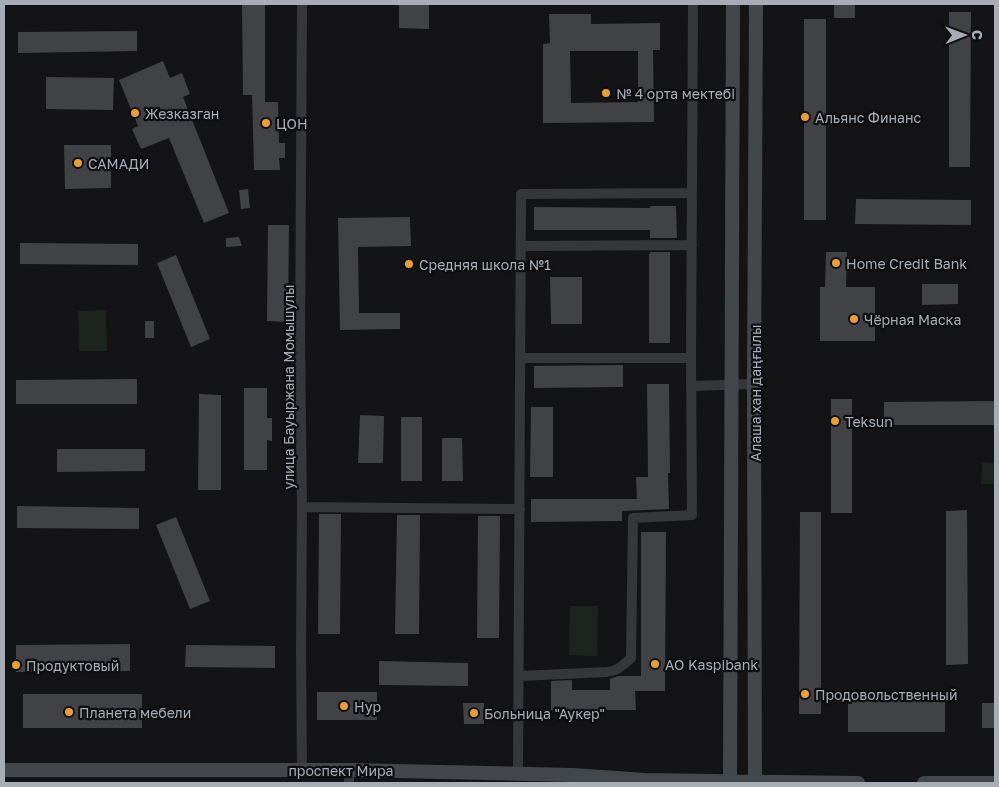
<svg xmlns="http://www.w3.org/2000/svg" width="999" height="787" viewBox="0 0 999 787" font-family="'Golos Text',sans-serif">
  <rect width="100%" height="100%" fill="#141416"/>
  <path fill="#1d241d" d="M 106,310 L 107,351 L 79,351 L 78,311 Z
    M 982,462 L 995,463 L 995,484 L 981,484 Z
    M 570,606 L 598,606 L 597,656 L 569,655 Z"/>
  <path fill="#414246" fill-rule="evenodd" d="M 242,4 L 265,4 L 265,102 L 278,102 L 279,143 L 285,143 L 285,158 L 279,158 L 280,170 L 254,170 L 252,95 L 243,95 Z
    M 399,4 L 429,4 L 429,29 L 399,28 Z
    M 834,4 L 855,4 L 855,18 L 834,18 Z
    M 949,12 L 971,12 L 970,167 L 949,167 Z
    M 549,14 L 591,14 L 591,24 L 660,23 L 660,50 L 653,50 L 654,122 L 543,123 L 543,44 L 550,43 ZM 570,51 L 638,51 L 638,102 L 571,103 Z
    M 804,19 L 826,19 L 826,220 L 804,220 Z
    M 137,31 L 137,51 L 18,53 L 18,32 Z
    M 163,61 L 170,78 L 182,73 L 190,94 L 183,97 L 229,213 L 204,223 L 169,138 L 141,149 L 132,129 L 138,126 L 119,80 Z
    M 46,77 L 114,78 L 113,110 L 46,109 Z
    M 64,145 L 111,145 L 111,188 L 65,189 Z
    M 248,189 L 250,208 L 241,209 L 239,190 Z
    M 856,199 L 971,200 L 971,225 L 855,224 Z
    M 650,206 L 676,206 L 677,238 L 650,238 L 650,230 L 534,230 L 534,207 L 650,208 Z
    M 410,217 L 411,246 L 358,247 L 359,313 L 400,313 L 400,329 L 340,330 L 338,218 Z
    M 268,225 L 289,225 L 288,322 L 267,321 Z
    M 239,237 L 242,246 L 226,247 L 226,238 Z
    M 20,243 L 138,244 L 138,265 L 20,264 Z
    M 650,252 L 670,252 L 670,343 L 649,343 L 649,254 L 650,254 Z
    M 826,252 L 847,252 L 846,287 L 875,287 L 875,341 L 820,341 L 820,287 L 825,287 Z
    M 176,255 L 210,339 L 191,347 L 157,263 Z
    M 550,277 L 582,277 L 582,324 L 551,324 Z
    M 922,284 L 958,284 L 958,304 L 922,305 Z
    M 145,321 L 154,321 L 154,338 L 145,338 Z
    M 623,365 L 623,387 L 534,388 L 534,366 Z
    M 137,379 L 137,404 L 16,404 L 16,380 Z
    M 647,384 L 669,384 L 670,473 L 668,473 L 669,509 L 622,511 L 622,521 L 531,522 L 531,499 L 637,499 L 636,477 L 648,477 Z
    M 244,388 L 267,388 L 267,418 L 272,418 L 272,441 L 267,440 L 267,470 L 244,470 Z
    M 199,394 L 221,395 L 221,490 L 198,490 Z
    M 831,399 L 852,399 L 852,513 L 831,513 Z
    M 995,401 L 995,425 L 884,425 L 884,402 Z
    M 531,407 L 553,407 L 553,477 L 530,477 Z
    M 360,415 L 384,416 L 383,463 L 358,463 Z
    M 401,417 L 422,417 L 422,481 L 401,481 Z
    M 442,438 L 462,438 L 463,481 L 442,481 Z
    M 57,449 L 145,449 L 145,471 L 57,472 Z
    M 17,506 L 139,508 L 139,529 L 17,528 Z
    M 967,510 L 968,664 L 946,665 L 946,511 Z
    M 800,512 L 821,512 L 821,714 L 799,714 Z
    M 319,514 L 341,514 L 340,634 L 318,634 Z
    M 397,515 L 420,515 L 419,634 L 395,634 Z
    M 478,516 L 500,516 L 499,638 L 477,638 Z
    M 176,517 L 210,601 L 190,609 L 156,525 Z
    M 641,532 L 666,532 L 665,691 L 635,691 L 636,710 L 551,710 L 551,681 L 572,680 L 572,690 L 610,690 L 610,679 L 618,676 L 641,676 Z
    M 130,644 L 130,671 L 16,672 L 16,645 Z
    M 186,645 L 275,646 L 275,668 L 185,667 Z
    M 379,661 L 468,663 L 468,686 L 379,685 Z
    M 317,692 L 377,692 L 377,720 L 317,720 Z
    M 23,694 L 142,694 L 142,728 L 23,728 Z
    M 848,695 L 945,695 L 945,732 L 848,732 Z
    M 463,703 L 484,703 L 484,724 L 464,724 Z
    M 982,703 L 995,703 L 995,728 L 982,728 Z"/>
  <g fill="none" stroke-linecap="round" stroke-linejoin="round">
    <path stroke="#35373b" stroke-width="10" d="M 302,4 L 300,340 L 302,507 L 301,652 L 302,770
      M 521,246 L 692,245
      M 521,358 L 691,358
      M 691,386 L 754,384
      M 302,507 L 520,509
      M 519,676 L 607,672 C 618,671 623,665 631,658 L 633,518 L 692,515 L 691,358 L 693,4
      M 349,770 L 349,783
      M 518,773 L 521,194 L 692,193"/>
    <path stroke="#43464b" stroke-width="14" d="M 4,770 L 349,770 L 573,775 L 645,780 L 858,783
      M 730,781 L 733,4
      M 755,781 L 754,384 L 756,4
      M 924,783 L 995,783"/>
  </g>
  <g fill="#e99f39" stroke="#0f0f11" stroke-width="2">
    <circle cx="606" cy="93" r="5"/>
    <circle cx="135" cy="113" r="5"/>
    <circle cx="805" cy="117" r="5"/>
    <circle cx="266" cy="123" r="5"/>
    <circle cx="78" cy="163" r="5"/>
    <circle cx="836" cy="263" r="5"/>
    <circle cx="409" cy="264" r="5"/>
    <circle cx="854" cy="319" r="5"/>
    <circle cx="835" cy="421" r="5"/>
    <circle cx="655" cy="664" r="5"/>
    <circle cx="16" cy="665" r="5"/>
    <circle cx="805" cy="694" r="5"/>
    <circle cx="344" cy="706" r="5"/>
    <circle cx="69" cy="712" r="5"/>
    <circle cx="474" cy="713" r="5"/>
  </g>
  <g text-anchor="middle" dominant-baseline="central" stroke-width="4.5" stroke-linejoin="round" paint-order="stroke">
    <g font-size="14" fill="#a7acb6" stroke="#0f0f11" text-anchor="start">
      <text x="616" y="93">№ 4 орта мектебі</text>
      <text x="145" y="113">Жезказган</text>
      <text x="815" y="117">Альянс Финанс</text>
      <text x="276" y="123">ЦОН</text>
      <text x="88" y="163">САМАДИ</text>
      <text x="846" y="263">Home Credit Bank</text>
      <text x="419" y="264">Средняя школа №1</text>
      <text x="864" y="319">Чёрная Маска</text>
      <text x="845" y="421">Teksun</text>
      <text x="665" y="664">AO Kaspibank</text>
      <text x="26" y="665">Продуктовый</text>
      <text x="815" y="694">Продовольственный</text>
      <text x="354" y="706">Нур</text>
      <text x="79" y="712">Планета мебели</text>
      <text x="484" y="713">Больница "Аукер"</text>
    </g>
    <g font-size="14" fill="#a7acb6" stroke="#0f0f11">
      <text transform="translate(288 387) rotate(-90)">улица Бауыржана Момышулы</text>
      <text transform="translate(755 393) rotate(-90)">Алаша хан даңғылы</text>
      <text x="341" y="770">проспект Мира</text>
    </g>
  </g>
  <rect width="999" height="787" fill="none" stroke="#a7acb6" stroke-width="10"/>
  <g transform="translate(964 35) rotate(89)" stroke="#0f0f11" stroke-width="4" paint-order="stroke">
  <path d="M0-4L9 19L0 12L-9 19Z" fill="#a7acb6"/>
  <text y="-8" font-size="14" font-weight="bold" text-anchor="middle" fill="#a7acb6">С</text>
  </g>
</svg>
